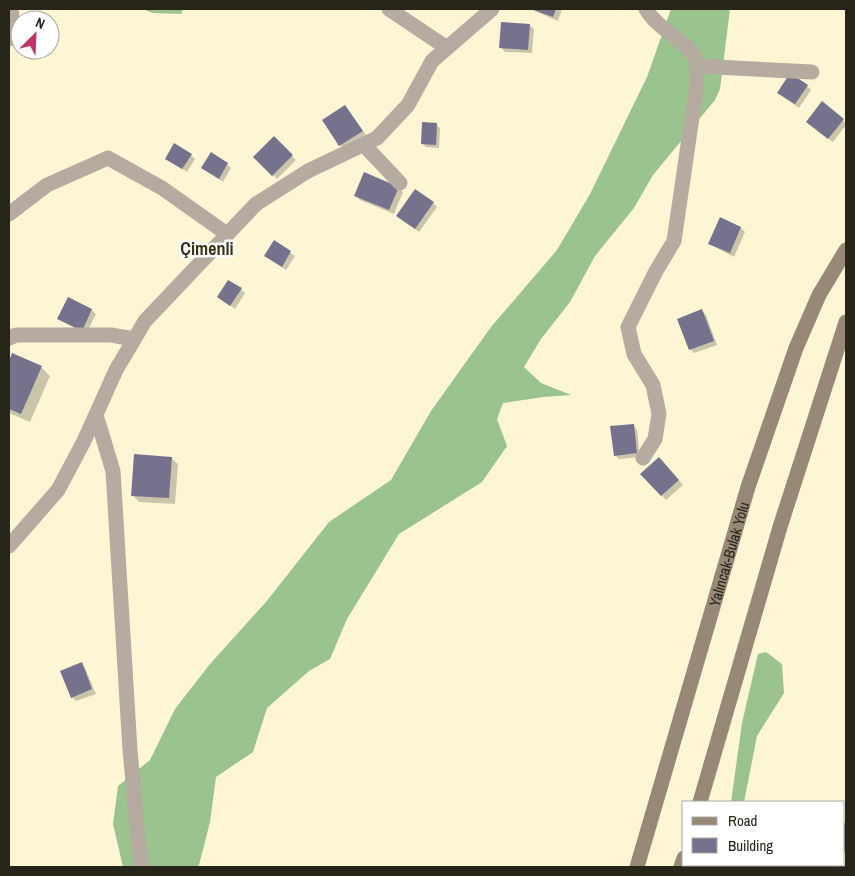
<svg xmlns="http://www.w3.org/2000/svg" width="855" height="876" viewBox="0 0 855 876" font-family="'Archivo Narrow',sans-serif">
  <rect width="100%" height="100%" fill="#fdf6d5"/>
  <path fill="#9bc38d" d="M 142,9 L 183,9 L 181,14 L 153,13 Z
    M 671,9 L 730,9 L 720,89 L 715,100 L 653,175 L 634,208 L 595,256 L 570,302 L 541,339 L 524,367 L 541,383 L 571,395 L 543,397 L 503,403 L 497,419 L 507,446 L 482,482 L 399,534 L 347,619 L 330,659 L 309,671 L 267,708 L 253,752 L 216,777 L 210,822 L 199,865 L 196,867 L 123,867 L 113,824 L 118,786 L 150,760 L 175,709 L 210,664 L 266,602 L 329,522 L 391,480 L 431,411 L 491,327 L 557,250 L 590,194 L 647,77 Z
    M 766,652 L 782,664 L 784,693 L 757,736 L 744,802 L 731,802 L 742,723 L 758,654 Z"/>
  <path fill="#0003" d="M 530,9 L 562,9 L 558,21 Z
    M 529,25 L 534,29 L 532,53 L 505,52 L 501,47 Z
    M 807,86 L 811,90 L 799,108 L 783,97 Z
    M 345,106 L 366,135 L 344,150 L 324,120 Z
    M 843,120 L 846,125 L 833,142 L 812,126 Z
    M 436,124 L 440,128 L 439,148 L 426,147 L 422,143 Z
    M 274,138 L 296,160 L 277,179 L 254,157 Z
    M 191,155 L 195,159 L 187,172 L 166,158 Z
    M 227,164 L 231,168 L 223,182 L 203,168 Z
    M 399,188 L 403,192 L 394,214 L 360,200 L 356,196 Z
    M 433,203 L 437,207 L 419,232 L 401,219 Z
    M 741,228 L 745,232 L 734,257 L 710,244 Z
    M 274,242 L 295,256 L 286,270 L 266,256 Z
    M 241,289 L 245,293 L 235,309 L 219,297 Z
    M 92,310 L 96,314 L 86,334 L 59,319 Z
    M 702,311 L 706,315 L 717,345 L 694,353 L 690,349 Z
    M 13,355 L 41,367 L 50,376 L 30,422 L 9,413 L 9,364 Z
    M 633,425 L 637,430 L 640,457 L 619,459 L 615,455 Z
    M 171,458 L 178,464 L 175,504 L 139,502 L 133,495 Z
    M 659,459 L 683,485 L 666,500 L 642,474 Z
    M 81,664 L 85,668 L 96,694 L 76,701 L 72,697 Z
    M 844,825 L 846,826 L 846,854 L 844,853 Z"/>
  <path fill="#76728e" d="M 531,9 L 556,9 L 553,17 Z
    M 501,22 L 530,24 L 528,50 L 499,48 Z
    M 790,73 L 808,85 L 795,104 L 777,93 Z
    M 822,101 L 844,119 L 828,139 L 806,122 Z
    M 345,105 L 363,131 L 339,146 L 322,120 Z
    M 422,122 L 437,123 L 436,145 L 421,144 Z
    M 274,136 L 293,155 L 272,176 L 253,157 Z
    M 174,143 L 192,154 L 182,169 L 165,159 Z
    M 211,152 L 228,163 L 219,179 L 201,168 Z
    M 364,172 L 399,187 L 389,210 L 354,196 Z
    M 415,189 L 434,202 L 415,229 L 396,216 Z
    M 720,217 L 741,227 L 730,253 L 708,244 Z
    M 274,240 L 291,251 L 282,267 L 264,256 Z
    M 228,280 L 242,288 L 230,306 L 217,297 Z
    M 68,297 L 92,309 L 82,331 L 57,319 Z
    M 702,309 L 714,341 L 689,350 L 677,319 Z
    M 12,353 L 42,366 L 21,414 L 9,409 L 9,361 Z
    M 634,424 L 637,453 L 614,456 L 610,426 Z
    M 134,454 L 172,457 L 169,498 L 131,496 Z
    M 659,457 L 679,480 L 661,496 L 640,474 Z
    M 82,662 L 92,689 L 71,698 L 60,671 Z
    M 844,823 L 846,824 L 846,852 L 844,851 Z"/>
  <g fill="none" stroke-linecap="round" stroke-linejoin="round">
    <path stroke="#b6aba1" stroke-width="15" d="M 389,9 L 447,48
      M 9,39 L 13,24 L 11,9
      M 696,66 L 812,72
      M 364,145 L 400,183
      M 9,214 L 47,185 L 108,158 L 162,188 L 227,234
      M 9,338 L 16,335 L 111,335 L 134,339
      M 96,415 L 113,471 L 130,750 L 141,867
      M 643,458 L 655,439 L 659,414 L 653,385 L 634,354 L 628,327 L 656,271 L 674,241 L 697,83 C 697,76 698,62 694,56 C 682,37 657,29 646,9
      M 9,546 L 58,490 L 84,441 L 116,370 L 145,321 L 256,204 L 308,171 L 377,138 L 408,105 L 432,61 L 492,9"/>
    <g stroke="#978878" stroke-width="15">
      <path d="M 700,802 L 780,527 L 846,322"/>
      <path id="s1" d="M 637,867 L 748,487 L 796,348 L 819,295 L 846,250"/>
      <path d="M 681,867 L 684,858"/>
    </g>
  </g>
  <g text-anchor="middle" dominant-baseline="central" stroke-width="5" stroke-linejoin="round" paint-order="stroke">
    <g font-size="15" fill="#272519" stroke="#fff">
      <text stroke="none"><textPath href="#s1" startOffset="326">Yalıncak-Bulak Yolu</textPath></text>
    </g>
    <g font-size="18" font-weight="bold" fill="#3a351a" stroke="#fff">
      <text x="207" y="248">Çimenli</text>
    </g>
  </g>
  <rect width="855" height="876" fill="none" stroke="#272519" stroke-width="20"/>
  <rect x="682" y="801" width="162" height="65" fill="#ffffff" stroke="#a9a8a3"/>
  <rect x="692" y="817" width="25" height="8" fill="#978878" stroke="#a9a8a3"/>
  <text x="728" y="826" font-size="15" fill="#272519">Road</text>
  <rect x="692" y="838" width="25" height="15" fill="#76728e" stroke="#a9a8a3"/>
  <text x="728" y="851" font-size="15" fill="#272519">Building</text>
  <g transform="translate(35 35) rotate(24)"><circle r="24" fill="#ffffff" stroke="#a9a8a3"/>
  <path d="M0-4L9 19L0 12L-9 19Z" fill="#c13467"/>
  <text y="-8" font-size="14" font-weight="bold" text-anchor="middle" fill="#272519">N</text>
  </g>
</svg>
